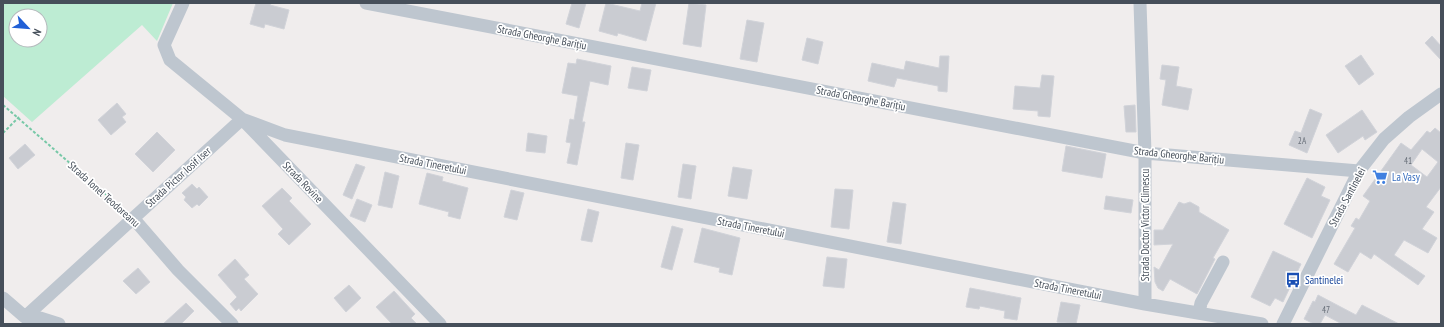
<svg xmlns="http://www.w3.org/2000/svg" width="1444" height="327" viewBox="0 0 1444 327" font-family="'PT Sans Narrow',sans-serif">
  <rect width="100%" height="100%" fill="#f0eded"/>
  <path fill="#bdecd3" fill-rule="evenodd" d="M 3,3 L 173,3 L 157,41 L 142,25 L 32,122 L 3,96 ZM 16,16 L 40,16 L 40,40 L 16,40 Z"/>
  <path fill="#caccd2" stroke="#d1d3d9" fill-rule="evenodd" d="M 256,3 L 271,3 L 270,5 L 289,10 L 284,29 L 265,24 L 264,28 L 250,24 Z
    M 572,3 L 586,3 L 579,28 L 566,24 Z
    M 606,3 L 640,11 L 642,3 L 656,3 L 646,41 L 618,33 L 617,36 L 599,31 Z
    M 689,3 L 706,5 L 701,47 L 683,44 Z
    M 747,20 L 764,23 L 757,62 L 740,59 Z
    M 1432,36 L 1441,46 L 1441,60 L 1425,43 Z
    M 807,38 L 823,42 L 818,64 L 802,60 Z
    M 1361,55 L 1374,74 L 1359,85 L 1345,66 Z
    M 940,56 L 949,56 L 947,92 L 938,91 L 938,86 L 897,78 L 894,87 L 868,81 L 872,63 L 904,70 L 906,61 L 939,68 Z
    M 577,59 L 611,66 L 608,85 L 590,81 L 582,122 L 585,122 L 577,165 L 567,163 L 571,143 L 566,142 L 570,119 L 574,120 L 578,96 L 562,93 L 568,63 L 576,64 Z
    M 1162,65 L 1179,67 L 1176,86 L 1192,89 L 1188,110 L 1162,105 L 1166,80 L 1160,79 Z
    M 632,67 L 651,70 L 647,91 L 628,88 Z
    M 1042,75 L 1054,76 L 1050,117 L 1038,116 L 1038,111 L 1013,109 L 1015,86 L 1040,88 Z
    M 117,103 L 126,114 L 122,117 L 126,122 L 111,135 L 98,120 Z
    M 1135,105 L 1136,132 L 1126,132 L 1124,106 Z
    M 1310,109 L 1322,114 L 1307,153 L 1289,145 L 1295,131 L 1301,133 Z
    M 1362,110 L 1377,132 L 1365,140 L 1363,136 L 1338,153 L 1326,135 Z
    M 1435,128 L 1441,133 L 1441,187 L 1426,207 L 1434,212 L 1422,229 L 1437,238 L 1428,253 L 1404,240 L 1394,255 L 1425,276 L 1418,285 L 1374,254 L 1371,259 L 1360,252 L 1348,272 L 1334,264 L 1355,228 L 1351,226 L 1356,218 L 1359,220 L 1370,201 L 1363,196 L 1401,143 L 1411,150 L 1427,131 L 1430,133 ZM 1422,149 L 1438,162 L 1427,177 L 1411,165 Z
    M 157,132 L 175,150 L 153,172 L 135,154 Z
    M 528,133 L 547,136 L 545,153 L 526,151 Z
    M 626,143 L 639,145 L 633,180 L 621,178 Z
    M 25,144 L 35,155 L 18,169 L 9,158 Z
    M 1066,146 L 1106,154 L 1102,178 L 1062,171 Z
    M 356,164 L 365,167 L 352,199 L 343,195 Z
    M 683,164 L 696,166 L 691,199 L 678,197 Z
    M 733,167 L 752,170 L 747,199 L 728,196 Z
    M 385,172 L 399,176 L 392,208 L 378,205 Z
    M 427,173 L 443,177 L 442,181 L 468,188 L 460,219 L 448,216 L 449,212 L 419,204 Z
    M 1307,178 L 1325,187 L 1321,196 L 1330,200 L 1312,238 L 1284,224 Z
    M 192,184 L 197,189 L 199,187 L 208,197 L 199,206 L 197,204 L 192,208 L 184,200 L 186,197 L 182,193 Z
    M 282,188 L 292,198 L 289,201 L 311,224 L 289,245 L 278,234 L 283,229 L 262,206 Z
    M 835,189 L 853,190 L 849,229 L 831,227 Z
    M 511,190 L 524,193 L 517,220 L 504,217 Z
    M 1106,196 L 1133,200 L 1131,213 L 1104,209 Z
    M 357,199 L 372,205 L 365,222 L 350,216 Z
    M 893,202 L 906,204 L 901,244 L 887,242 Z
    M 1179,202 L 1184,204 L 1190,202 L 1199,207 L 1199,212 L 1229,230 L 1213,258 L 1215,259 L 1197,294 L 1170,279 L 1163,291 L 1158,288 L 1155,282 L 1154,267 L 1159,270 L 1173,244 L 1154,245 L 1154,230 L 1163,230 Z
    M 588,209 L 599,212 L 592,242 L 581,240 Z
    M 672,226 L 683,229 L 672,270 L 661,267 Z
    M 702,228 L 740,238 L 732,275 L 719,272 L 720,268 L 694,262 Z
    M 1273,251 L 1301,264 L 1283,302 L 1275,298 L 1270,306 L 1251,297 Z
    M 827,257 L 847,259 L 844,288 L 823,286 Z
    M 235,259 L 249,275 L 244,279 L 258,294 L 241,311 L 239,308 L 236,311 L 230,304 L 237,297 L 218,275 Z
    M 138,268 L 150,282 L 136,294 L 123,281 Z
    M 349,285 L 361,298 L 346,312 L 334,298 Z
    M 970,288 L 1021,298 L 1017,320 L 1004,318 L 1005,311 L 980,306 L 979,309 L 966,307 Z
    M 394,291 L 415,314 L 411,318 L 417,324 L 392,324 L 376,307 Z
    M 1318,295 L 1356,315 L 1362,305 L 1399,324 L 1342,324 L 1325,315 L 1320,324 L 1314,324 L 1304,319 L 1313,301 L 1315,302 Z
    M 1061,302 L 1080,305 L 1076,324 L 1057,322 Z
    M 186,303 L 194,311 L 181,324 L 163,324 Z"/>
  <g fill="none" stroke-linecap="round" stroke-linejoin="round">
    <path stroke="#77c8a7" stroke-width="2" stroke-dasharray="3 2" stroke-linecap="butt" d="M 3,105 L 125,211
      M 3,133 L 19,117"/>
    <path stroke="#bec6cf" stroke-width="13" d="M 183,3 L 164,45 L 170,60 L 242,119 L 440,324
      M 366,3 L 1145,153 L 1359,171
      M 1140,3 L 1145,153 L 1145,304
      M 133,218 L 178,270 L 232,324
      M 3,298 L 25,317
      M 1199,313 L 1201,303 L 1223,262
      M 25,317 L 242,119 L 285,135 L 1145,304 L 1262,324
      M 25,317 L 40,318 L 59,324
      M 1283,324 L 1359,171 L 1384,139 L 1409,117 L 1441,94"/>
  </g>
  <defs>
    <g id="supermarket-bare" transform="scale(1.2)"><path d="M-6-5.5h2.5l.6 2H6L4.5 2H-2.5L-4.4-4H-6ZM-1.5 3.2a1.3 1.3 0 1 0 .1 0ZM3 3.2a1.3 1.3 0 1 0 .1 0Z" fill="#3f7fe0" stroke="#fff" stroke-width="2.5" paint-order="stroke"/></g>
    <g id="bus-bare" transform="scale(1.2)"><path d="M-5-6H5V4H4V6H2V4H-2V6H-4V4H-5ZM-3.5-4V0h7V-4ZM-3.5 1.2v1.5H-2V1.2ZM2 1.2v1.5H3.5V1.2Z" fill="#1a4fb4" stroke="#fff" stroke-width="2.5" paint-order="stroke"/></g>
  </defs>
  <g fill-rule="evenodd">
    <use href="#supermarket-bare" x="1380" y="177"/>
    <use href="#bus-bare" x="1293" y="280"/>
  </g>
  <g text-anchor="middle" dominant-baseline="central" stroke-width="3.5" stroke-linejoin="round" paint-order="stroke">
    <g font-size="9" fill="#676e78">
      <text x="1302" y="140">2A</text>
      <text x="1408" y="160">41</text>
      <text x="1326" y="309">47</text>
    </g>
    <g font-size="11" fill="#464f5a" stroke="#fff">
      <text transform="translate(542 37) rotate(11)">Strada Gheorghe Barițiu</text>
      <text transform="translate(861 98) rotate(11)">Strada Gheorghe Barițiu</text>
      <text transform="translate(1179 155) rotate(6)">Strada Gheorghe Barițiu</text>
      <text transform="translate(433 164) rotate(11)">Strada Tineretului</text>
      <text transform="translate(178 177) rotate(-42)">Strada Pictor Iosif Iser</text>
      <text transform="translate(303 182) rotate(46)">Strada Rovine</text>
      <text transform="translate(104 194) rotate(42)">Strada Ionel Teodoreanu</text>
      <text transform="translate(1347 197) rotate(-62)">Strada Santinelei</text>
      <text transform="translate(1145 225) rotate(-90)">Strada Doctor Victor Climescu</text>
      <text transform="translate(751 227) rotate(11)">Strada Tineretului</text>
      <text transform="translate(1068 289) rotate(11)">Strada Tineretului</text>
    </g>
    <g font-size="11" fill="#366cbe" stroke="#fff" text-anchor="start">
      <text x="1392" y="177">La Vasy</text>
    </g>
    <g font-size="11" fill="#164399" stroke="#fff" text-anchor="start">
      <text x="1305" y="280">Santinelei</text>
    </g>
  </g>
  <rect width="1444" height="327" fill="none" stroke="#464f5a" stroke-width="8"/>
  <g transform="translate(28 28) rotate(116)"><circle r="19" fill="#ffffff" stroke="#b5b9bd"/>
  <path d="M0-3L7 15L0 10L-7 15Z" fill="#2160d6"/>
  <text y="-6" font-size="11" font-weight="bold" text-anchor="middle" fill="#464f5a">N</text>
  </g>
</svg>
